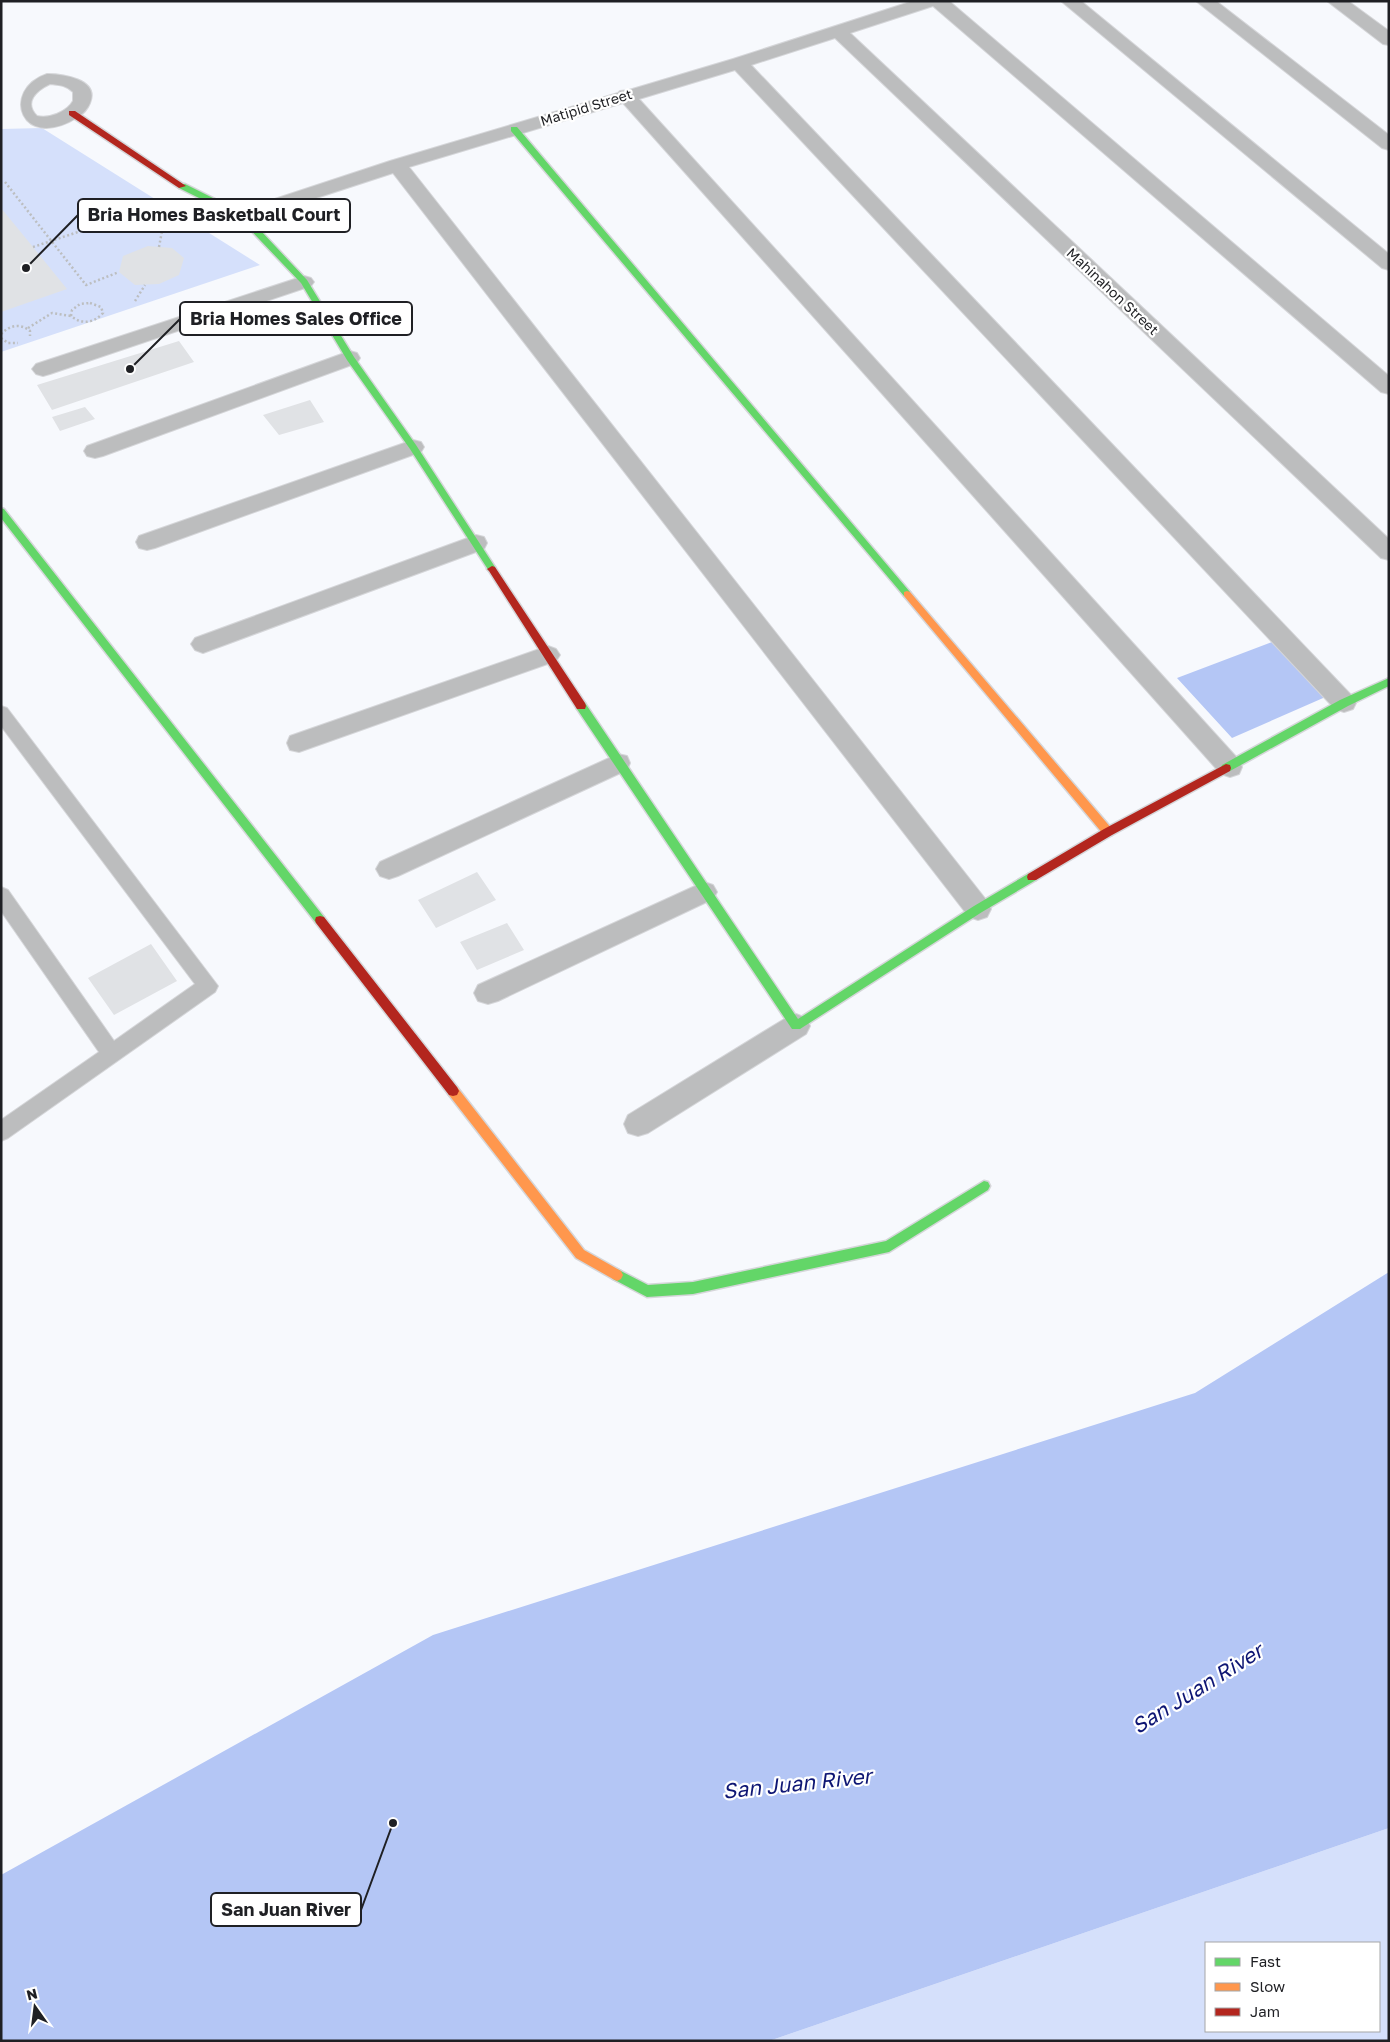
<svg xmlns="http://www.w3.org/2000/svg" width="1390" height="2042" viewBox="0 0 1390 2042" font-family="'Golos Text',sans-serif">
  <rect width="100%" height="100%" fill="#f7f9fd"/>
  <path fill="#d5e0fb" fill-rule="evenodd" d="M 42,128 L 260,265 L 1,352 L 1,129 Z
    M 1389,1828 L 1389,2041 L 769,2041 ZM 1206,1943 L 1379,1943 L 1379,2031 L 1206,2031 Z"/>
  <path fill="#b4c6f5" d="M 1272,642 L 1330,695 L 1232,738 L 1177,678 Z
    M 1389,1272 L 1389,1828 L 769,2041 L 1,2041 L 1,1875 L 433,1635 L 1195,1393 Z"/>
  <path fill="#e0e2e5" d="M 1,208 L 33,247 L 67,289 L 1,312 Z
    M 148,246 L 172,248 L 184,258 L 179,275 L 159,284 L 135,285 L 119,272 L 123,256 Z
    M 179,341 L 194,362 L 52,410 L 37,385 Z
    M 310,400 L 324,422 L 279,435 L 263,415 Z
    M 85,407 L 95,419 L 60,431 L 52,417 Z
    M 477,872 L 496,900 L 436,928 L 418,900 Z
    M 507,923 L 524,950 L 477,970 L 460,942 Z
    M 151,944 L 177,981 L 114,1015 L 88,978 Z"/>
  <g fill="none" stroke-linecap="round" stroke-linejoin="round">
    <g stroke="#d5d6d9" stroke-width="2">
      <path id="lane" d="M 1,706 L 7,708 L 218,986 L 215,992 L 8,1138 L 1,1141 L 1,1120 L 99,1052 L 1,911 L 1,887 L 8,890 L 114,1041 L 195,984 L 1,726 Z"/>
    </g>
    <g stroke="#d5d6d9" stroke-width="2">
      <path id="street" d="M 913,1 L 949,1 L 1389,376 L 1389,394 L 1381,392 L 933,6 L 850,33 L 1389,539 L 1389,560 L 1381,558 L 835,38 L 751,65 L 1353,697 L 1356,703 L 1353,709 L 1344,712 L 1335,709 L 735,70 L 639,99 L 1239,760 L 1242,767 L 1239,774 L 1230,777 L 1221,774 L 623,103 L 409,167 L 987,901 L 991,909 L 987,917 L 978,920 L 969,917 L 393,173 L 249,220 L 242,222 L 235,220 L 232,216 L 235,212 L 390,161 L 618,93 L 620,91 L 629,90 L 733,59 Z
        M 1061,1 L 1081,1 L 1389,254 L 1389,270 L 1382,268 Z
        M 1196,1 L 1216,1 L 1389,135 L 1389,150 L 1382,148 Z
        M 1327,1 L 1348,1 L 1389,31 L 1389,45 L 1383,44 Z
        M 47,74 C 62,74 100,79 90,103 C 88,108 83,114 78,117 C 21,153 0,90 47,74 ZM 50,84 C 59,85 66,85 73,92 L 73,101 C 67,112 49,119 37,116 C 23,102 37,90 50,84 Z
        M 304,276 L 311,278 L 314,282 L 311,286 L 50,374 L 43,376 L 36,374 L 32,369 L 36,364 Z
        M 350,351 L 357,353 L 360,358 L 357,363 L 103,456 L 95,458 L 87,456 L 84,451 L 87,446 Z
        M 413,440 L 421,442 L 424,447 L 421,452 L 155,548 L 147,550 L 139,548 L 136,542 L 139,536 Z
        M 476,535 L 484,537 L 487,543 L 484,549 L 211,650 L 203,653 L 195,650 L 191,644 L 195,638 Z
        M 548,646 L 556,649 L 560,655 L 556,661 L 299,752 L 290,750 L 287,743 L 290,736 Z
        M 618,754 L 627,756 L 630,763 L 627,770 L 398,876 L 389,879 L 380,876 L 376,869 L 380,862 Z
        M 704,882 L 713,885 L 717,892 L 713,899 L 498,1001 L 488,1004 L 478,1001 L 474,993 L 478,985 Z
        M 796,1014 L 806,1018 L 810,1026 L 806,1034 L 648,1133 L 638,1136 L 628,1133 L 624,1124 L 628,1115 L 786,1018 Z"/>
    </g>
    <g stroke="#d5d6d9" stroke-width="3">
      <path id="fast" d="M 511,127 L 517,127 L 910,592 L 910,596 L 904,596 L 511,131 Z
        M 179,184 L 185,184 L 245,214 L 307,280 L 354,357 L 416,445 L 495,567 L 495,571 L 489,571 L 410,449 L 347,360 L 301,283 L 239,218 L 179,188 Z
        M 1,508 L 4,509 L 324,917 L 325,920 L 324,923 L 316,923 L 1,518 Z
        M 1389,678 L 1389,686 L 1348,706 L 1230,771 L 1222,771 L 1221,768 L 1222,765 L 1340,700 Z
        M 581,702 L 585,703 L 798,1019 L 974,906 L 1028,874 L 1032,873 L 1037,877 L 1036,880 L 982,912 L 800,1029 L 792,1029 L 577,709 L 576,706 Z
        M 984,1181 L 988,1182 L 990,1186 L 988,1190 L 889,1252 L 693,1294 L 647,1297 L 613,1279 L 611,1275 L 613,1271 L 617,1269 L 648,1285 L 693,1282 L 886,1241 Z"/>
    </g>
    <g stroke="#d5d6d9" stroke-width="3">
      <path id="slow" d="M 907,591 L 910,592 L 1112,829 L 1113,832 L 1112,835 L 1104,835 L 904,596 L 904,592 Z
        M 453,1086 L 457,1087 L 584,1250 L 621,1271 L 623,1275 L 621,1279 L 617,1281 L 613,1279 L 576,1258 L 449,1095 L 447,1091 L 449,1087 Z"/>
    </g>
    <g stroke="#d5d6d9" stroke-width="3">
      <path id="jam" d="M 69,111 L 75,111 L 186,186 L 179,188 L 69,115 Z
        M 492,566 L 495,567 L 585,703 L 586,706 L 585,709 L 577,709 L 489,571 L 487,569 Z
        M 1226,764 L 1230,765 L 1231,768 L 1230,771 L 1112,835 L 1036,880 L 1028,880 L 1027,877 L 1028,874 L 1104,829 Z
        M 320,916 L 324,917 L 457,1087 L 459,1091 L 457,1095 L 453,1096 L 449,1095 L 316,923 L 315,920 L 316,917 Z"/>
    </g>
    <path stroke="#bcbec0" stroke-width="2.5" stroke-dasharray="2 2.5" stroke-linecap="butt" d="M 5,182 L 86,285 L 119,272
      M 33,247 L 153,207
      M 159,247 L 165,215
      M 135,301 L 145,285
      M 90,303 L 101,307 L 103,313 C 94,323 82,325 71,316 L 72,310 L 80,304 Z
      M 28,328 L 52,313 L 71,316
      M 1,334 C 10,325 20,323 30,331 L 30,336
      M 1,338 L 8,343 L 18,343"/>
    <use href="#lane" fill="#bcbdbe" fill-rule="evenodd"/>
    <use href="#street" fill="#bcbdbe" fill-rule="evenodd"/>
    <use href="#fast" fill="#63d668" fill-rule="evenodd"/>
    <use href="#slow" fill="#ff974d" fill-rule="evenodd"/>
    <use href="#jam" fill="#b3261e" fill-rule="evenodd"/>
  </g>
  <g text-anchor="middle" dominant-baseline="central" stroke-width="4.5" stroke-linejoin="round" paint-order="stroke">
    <g font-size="14" fill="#1f2024" stroke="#fff">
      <text transform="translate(586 107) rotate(-17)">Matipid Street</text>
      <text transform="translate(1113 291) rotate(43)">Mahinahon Street</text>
    </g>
    <g font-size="21" font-style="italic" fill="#0e1674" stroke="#fff">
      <text transform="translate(1197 1688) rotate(-32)">San Juan River</text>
      <text transform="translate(797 1783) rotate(-6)">San Juan River</text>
    </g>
  </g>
  <path fill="none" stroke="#1f2024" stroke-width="2" d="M26 268L78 215M130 369L180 319M393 1823L361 1910"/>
  <g fill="#1f2024" stroke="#fff" stroke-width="2">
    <circle cx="26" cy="268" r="5"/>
    <circle cx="130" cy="369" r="5"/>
    <circle cx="393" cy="1823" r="5"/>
  </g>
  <g fill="#fff" stroke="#1f2024" stroke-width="2">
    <rect x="78" y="199" width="272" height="33" rx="5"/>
    <rect x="180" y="302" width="232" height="33" rx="5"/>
    <rect x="211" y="1893" width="150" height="33" rx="5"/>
  </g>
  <g font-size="18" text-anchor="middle" font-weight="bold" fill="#1f2024">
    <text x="214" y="221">Bria Homes Basketball Court</text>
    <text x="296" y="325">Bria Homes Sales Office</text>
    <text x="286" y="1916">San Juan River</text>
  </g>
  <rect width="1390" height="2042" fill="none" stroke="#1f2024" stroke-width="5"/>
  <rect x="1205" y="1942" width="175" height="90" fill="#ffffff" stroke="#a5a6a7"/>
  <rect x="1215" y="1958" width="25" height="8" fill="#63d668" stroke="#a5a6a7"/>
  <text x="1250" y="1967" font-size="15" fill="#1f2024">Fast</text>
  <rect x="1215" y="1983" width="25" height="8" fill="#ff974d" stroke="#a5a6a7"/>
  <text x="1250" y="1992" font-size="15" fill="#1f2024">Slow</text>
  <rect x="1215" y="2008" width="25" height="8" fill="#b3261e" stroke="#a5a6a7"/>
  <text x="1250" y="2017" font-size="15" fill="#1f2024">Jam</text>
  <g transform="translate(35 2007) rotate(346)" stroke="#ffffff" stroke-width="4" paint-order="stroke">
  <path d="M0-4L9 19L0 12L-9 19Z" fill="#1f2024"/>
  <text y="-8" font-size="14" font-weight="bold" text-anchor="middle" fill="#1f2024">N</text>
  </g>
</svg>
